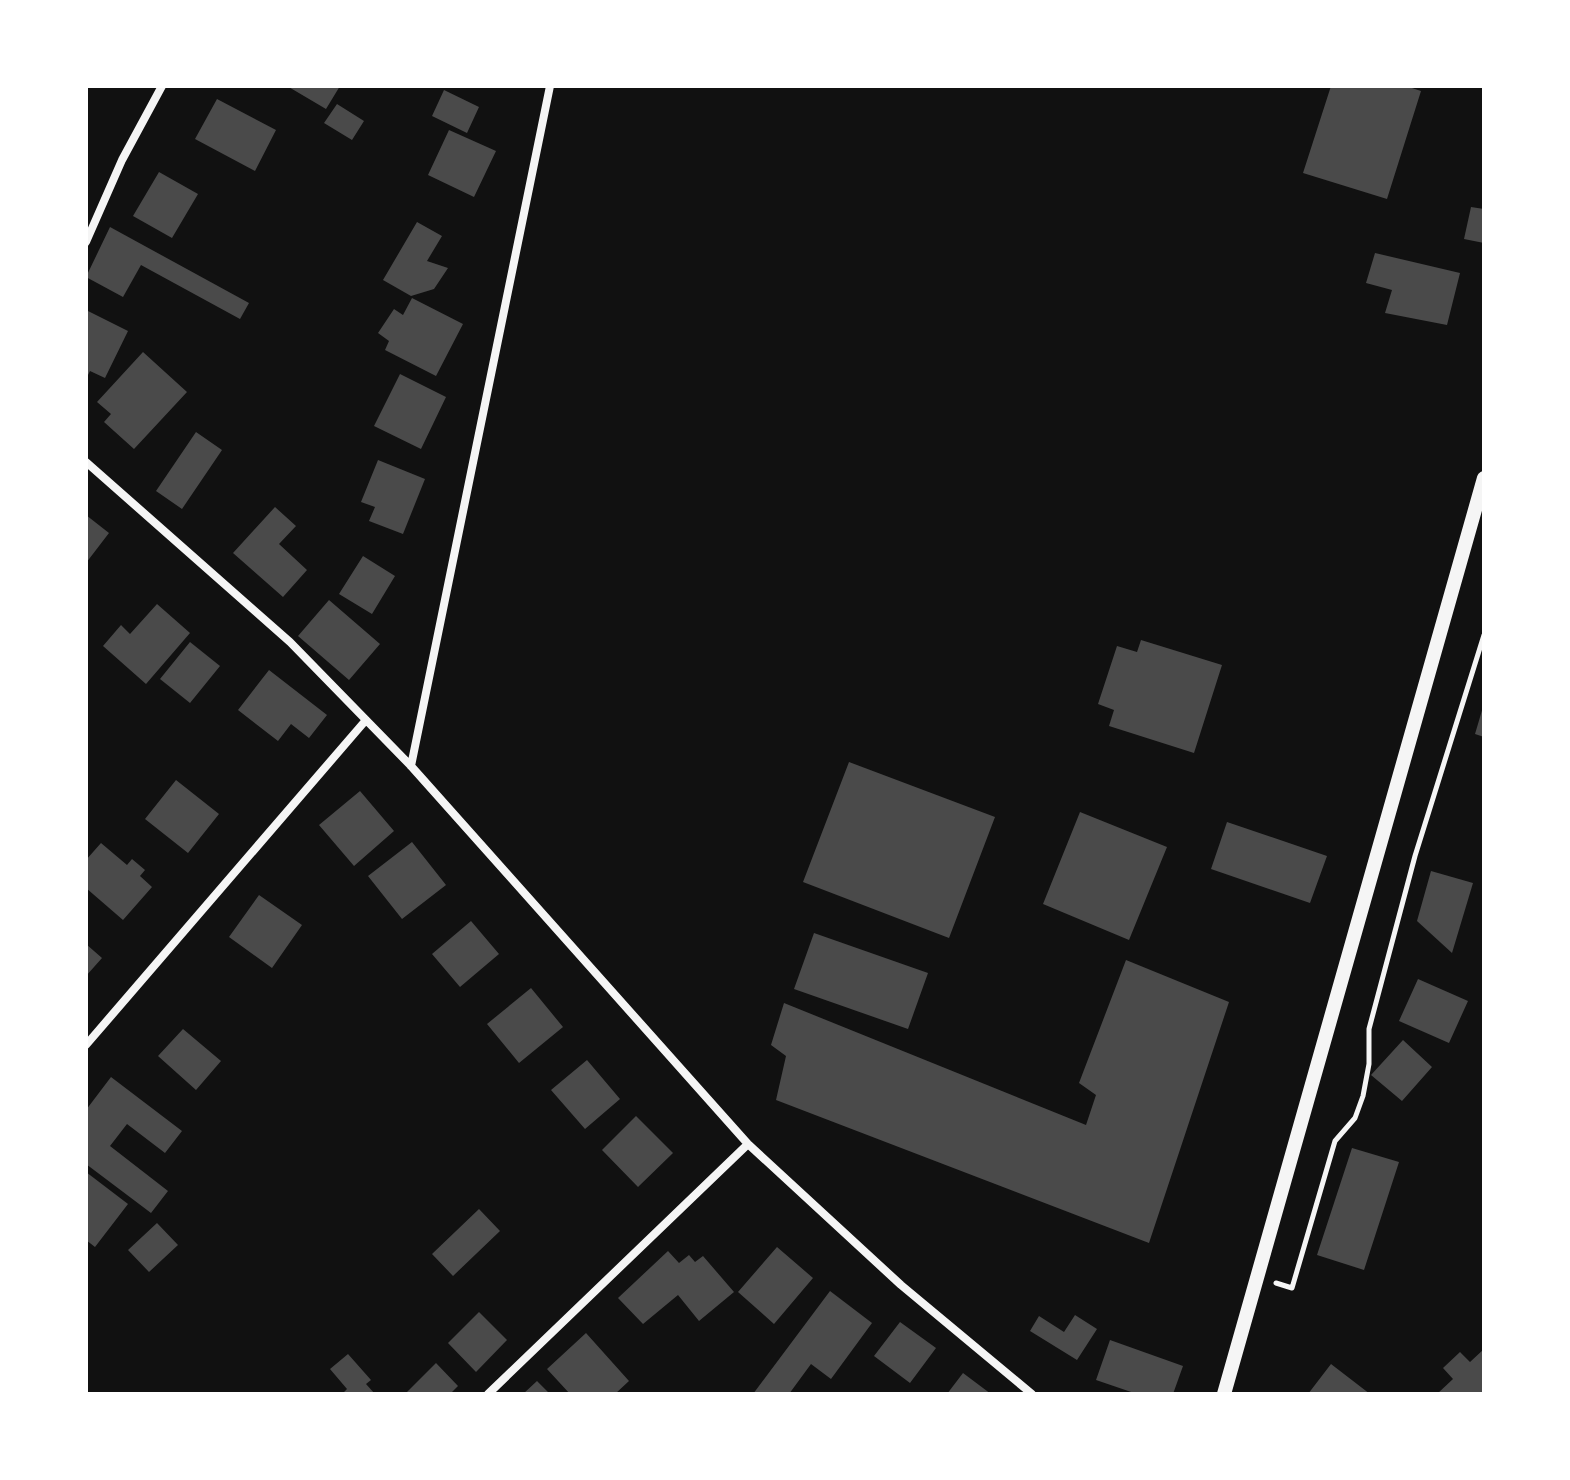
<svg xmlns="http://www.w3.org/2000/svg" width="1570" height="1480" viewBox="0 0 1570 1480" font-family="'Fira Sans',sans-serif">
  <rect width="100%" height="100%" fill="#111"/>
  <path fill="#4a4a4a" d="M 287,86 L 340,86 L 326,109 Z
    M 1331,86 L 1406,86 L 1421,91 L 1387,199 L 1303,173 Z
    M 444,90 L 479,107 L 467,133 L 432,116 Z
    M 217,99 L 276,130 L 255,171 L 195,139 Z
    M 337,104 L 364,121 L 352,140 L 324,123 Z
    M 449,130 L 496,151 L 474,197 L 428,175 Z
    M 159,172 L 198,194 L 172,238 L 133,216 Z
    M 1471,207 L 1484,209 L 1484,243 L 1464,239 Z
    M 417,222 L 442,236 L 427,261 L 448,268 L 434,289 L 411,296 L 383,280 Z
    M 110,227 L 249,303 L 240,319 L 141,265 L 123,297 L 86,277 Z
    M 1375,253 L 1460,273 L 1447,325 L 1385,313 L 1392,290 L 1366,283 Z
    M 412,298 L 463,324 L 436,376 L 385,350 L 389,341 L 378,333 L 394,309 L 403,315 Z
    M 86,310 L 128,331 L 105,378 L 90,371 L 86,379 Z
    M 143,352 L 187,392 L 134,449 L 104,422 L 111,414 L 97,402 Z
    M 400,374 L 446,397 L 421,449 L 374,426 Z
    M 196,432 L 222,450 L 182,509 L 156,491 Z
    M 378,460 L 425,479 L 403,534 L 369,521 L 375,507 L 361,502 Z
    M 275,507 L 296,526 L 279,544 L 307,570 L 283,597 L 233,553 Z
    M 86,515 L 109,533 L 86,563 Z
    M 363,556 L 395,576 L 372,614 L 339,594 Z
    M 329,600 L 380,644 L 349,680 L 298,636 Z
    M 157,604 L 190,633 L 146,684 L 103,646 L 121,625 L 130,634 Z
    M 1141,640 L 1222,665 L 1194,753 L 1109,726 L 1114,710 L 1098,704 L 1117,646 L 1137,652 Z
    M 190,642 L 220,666 L 190,703 L 160,679 Z
    M 269,670 L 327,715 L 309,738 L 291,724 L 278,741 L 238,710 Z
    M 1483,707 L 1484,707 L 1484,737 L 1475,734 Z
    M 849,762 L 995,817 L 949,938 L 803,882 Z
    M 176,780 L 219,814 L 188,853 L 145,819 Z
    M 360,791 L 394,831 L 354,866 L 319,825 Z
    M 1080,812 L 1167,847 L 1129,940 L 1043,904 Z
    M 1227,822 L 1327,856 L 1310,903 L 1211,869 Z
    M 412,842 L 446,885 L 402,919 L 368,876 Z
    M 101,843 L 127,865 L 132,859 L 145,870 L 140,876 L 152,887 L 123,920 L 86,888 L 86,860 Z
    M 1431,871 L 1473,883 L 1452,953 L 1417,921 Z
    M 259,895 L 302,925 L 272,968 L 229,937 Z
    M 471,921 L 499,954 L 460,987 L 432,954 Z
    M 814,933 L 928,973 L 908,1029 L 794,989 Z
    M 86,944 L 102,958 L 86,976 Z
    M 1126,960 L 1229,1002 L 1149,1243 L 776,1100 L 786,1056 L 771,1045 L 784,1003 L 1086,1125 L 1096,1095 L 1079,1083 Z
    M 1418,979 L 1468,1001 L 1449,1043 L 1399,1021 Z
    M 531,988 L 563,1027 L 519,1063 L 487,1024 Z
    M 183,1029 L 221,1061 L 196,1090 L 158,1056 Z
    M 1403,1040 L 1432,1067 L 1402,1101 L 1371,1075 Z
    M 587,1060 L 620,1099 L 585,1129 L 551,1090 Z
    M 111,1077 L 182,1131 L 165,1153 L 127,1124 L 110,1146 L 168,1191 L 151,1213 L 86,1164 L 86,1110 Z
    M 636,1116 L 673,1153 L 638,1187 L 602,1150 Z
    M 1352,1148 L 1399,1162 L 1364,1270 L 1317,1255 Z
    M 86,1172 L 128,1204 L 95,1247 L 86,1240 Z
    M 479,1209 L 500,1231 L 453,1276 L 432,1254 Z
    M 157,1223 L 178,1245 L 149,1272 L 128,1250 Z
    M 777,1247 L 813,1278 L 774,1324 L 738,1292 Z
    M 668,1251 L 679,1263 L 689,1255 L 695,1262 L 703,1256 L 734,1292 L 699,1321 L 678,1295 L 643,1324 L 618,1298 Z
    M 830,1291 L 872,1323 L 831,1379 L 811,1364 L 789,1394 L 753,1394 Z
    M 479,1312 L 507,1340 L 476,1372 L 448,1343 Z
    M 1075,1315 L 1097,1329 L 1077,1360 L 1030,1331 L 1039,1316 L 1064,1332 Z
    M 900,1322 L 936,1348 L 910,1383 L 874,1356 Z
    M 586,1333 L 629,1381 L 615,1394 L 570,1394 L 547,1369 Z
    M 1110,1340 L 1183,1366 L 1173,1394 L 1137,1394 L 1096,1380 Z
    M 1484,1349 L 1484,1394 L 1437,1394 L 1453,1379 L 1443,1368 L 1460,1352 L 1470,1362 Z
    M 348,1354 L 371,1380 L 366,1384 L 375,1394 L 342,1394 L 347,1389 L 330,1369 Z
    M 436,1363 L 458,1386 L 450,1394 L 405,1394 Z
    M 1331,1364 L 1370,1394 L 1308,1394 Z
    M 963,1373 L 991,1394 L 947,1394 Z
    M 537,1381 L 550,1394 L 523,1394 Z"/>
  <g fill="none" stroke-linecap="round" stroke-linejoin="round">
    <path stroke="#f5f5f5" stroke-width="5" d="M 1276,1283 L 1292,1288 L 1335,1141 L 1355,1118 L 1363,1096 L 1369,1064 L 1369,1029 L 1415,856 L 1484,635"/>
    <path stroke="#f5f5f5" stroke-width="8" d="M 86,242 L 122,160 L 162,86
      M 86,462 L 290,642 L 411,766 L 748,1144 L 901,1285 L 1032,1394
      M 411,766 L 550,86
      M 86,1045 L 366,720
      M 488,1394 L 748,1144"/>
    <path stroke="#f5f5f5" stroke-width="14" d="M 1224,1394 L 1484,478"/>
  </g>
  <rect width="1570" height="1480" fill="none" stroke="#ffffff" stroke-width="176"/>
</svg>
